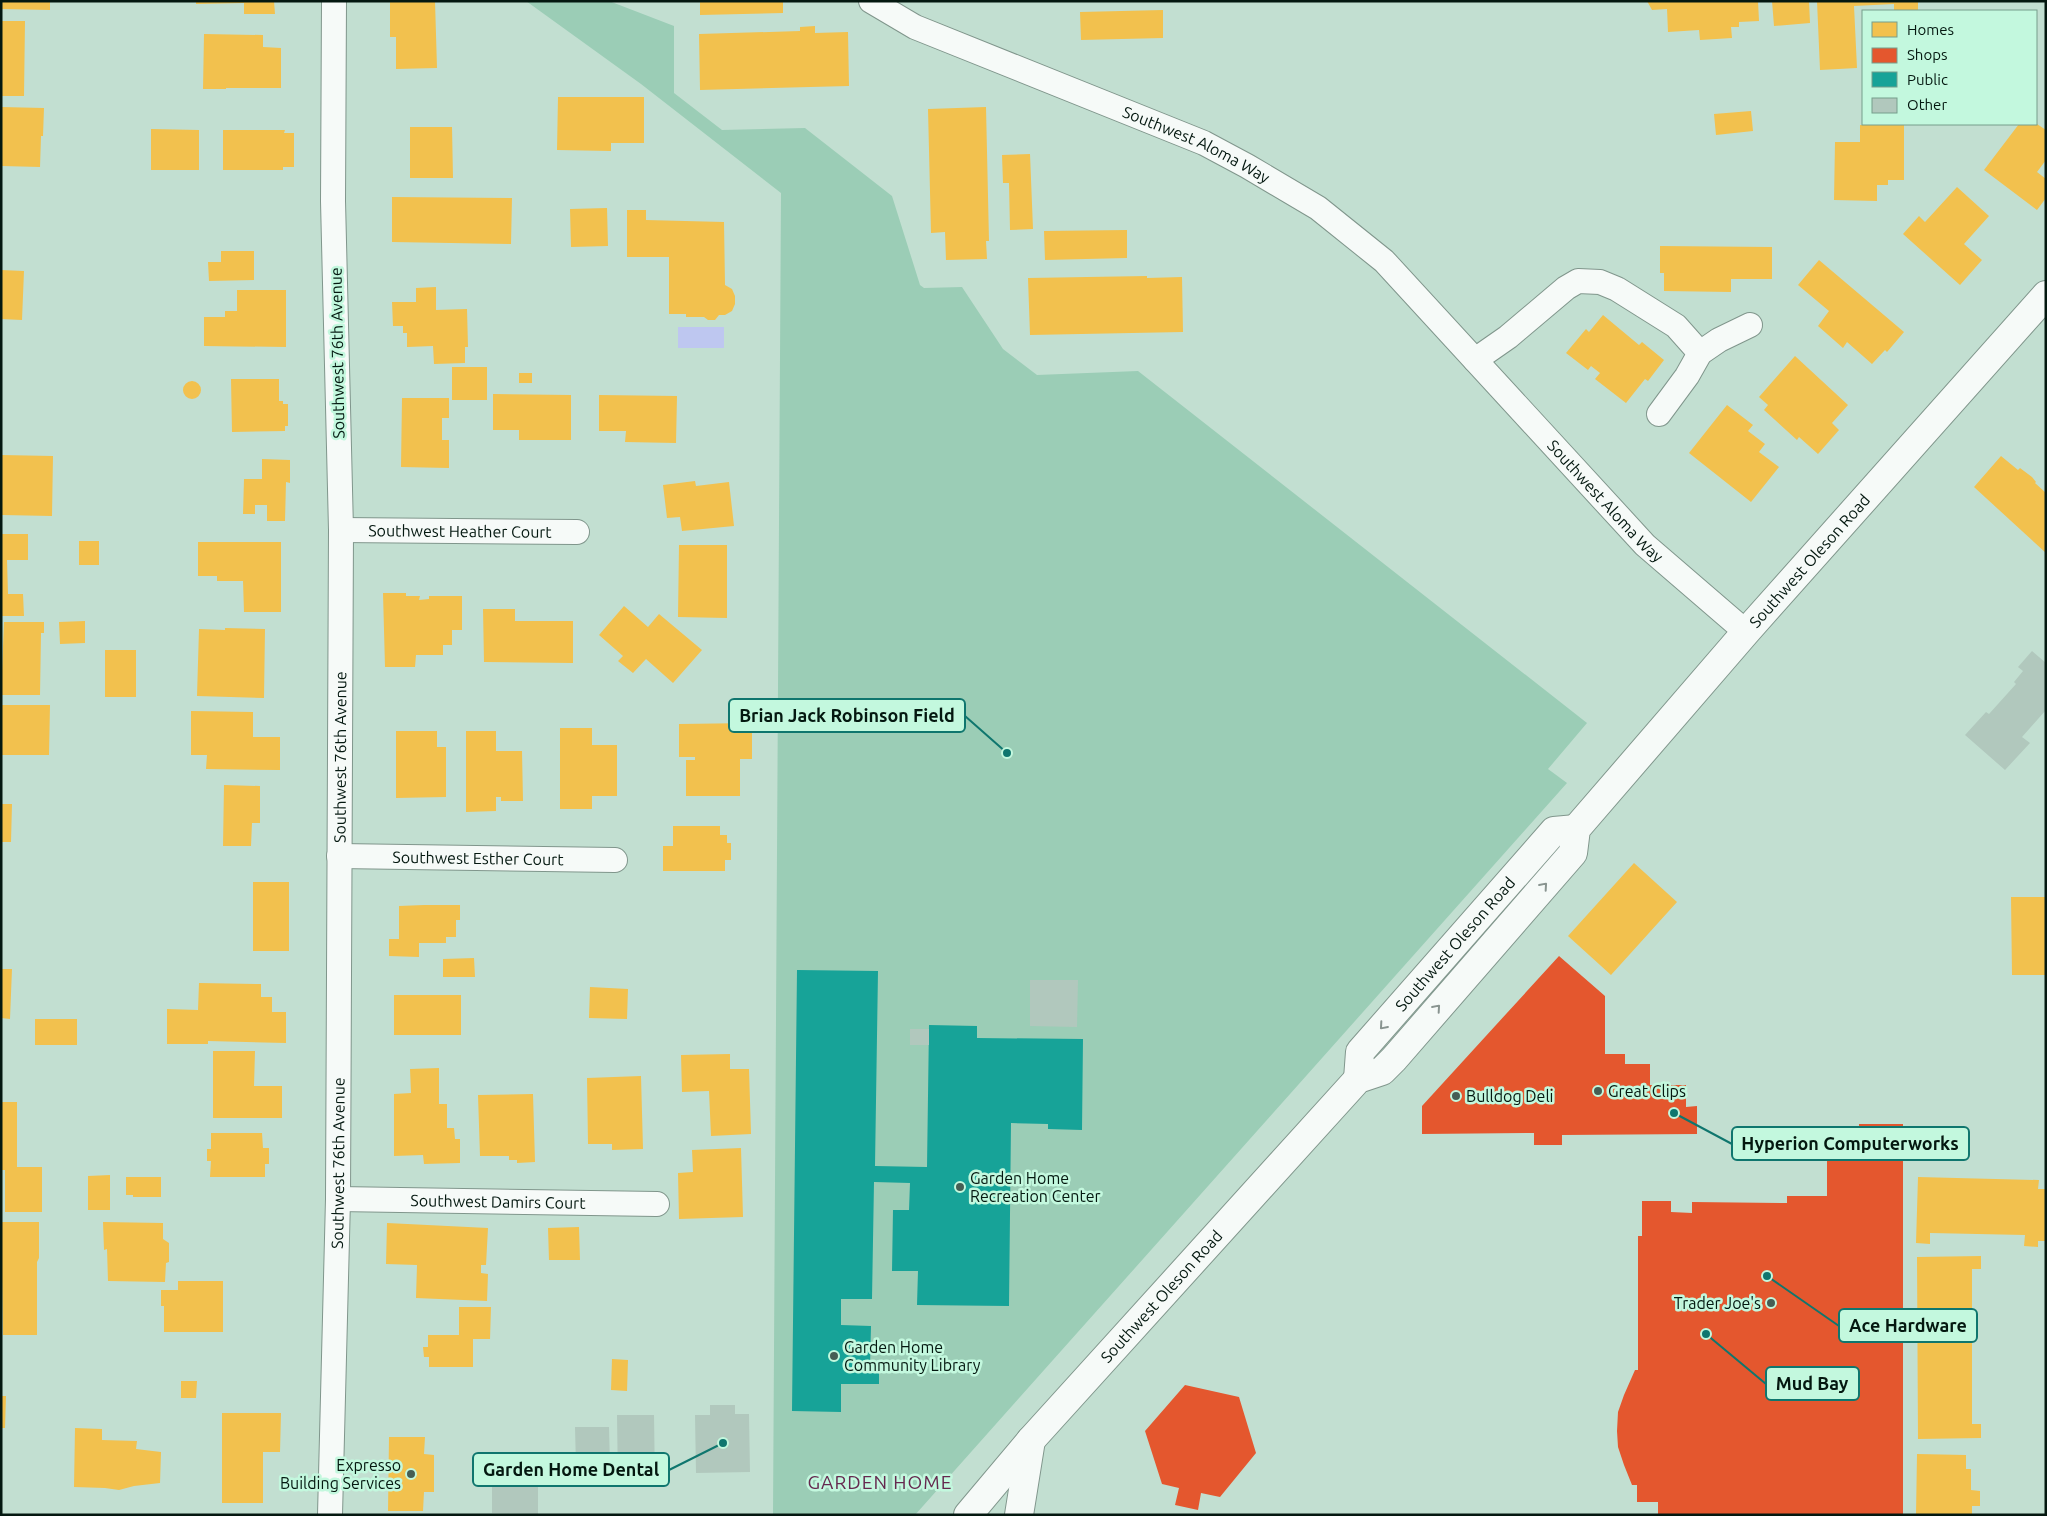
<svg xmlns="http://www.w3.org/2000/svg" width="2047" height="1516" viewBox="0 0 2047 1516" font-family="Ubuntu,sans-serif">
  <rect width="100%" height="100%" fill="#c2dfd1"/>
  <path fill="#9bcdb6" d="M 526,1 L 609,1 L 674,26 L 674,93 L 722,130 L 805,128 L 892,196 L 920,285 L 924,288 L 962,287 L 1003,349 L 1037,375 L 1138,371 L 1587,723 L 1548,769 L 1567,783 L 915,1515 L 773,1515 L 781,193 L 641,84 Z"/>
  <path fill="#bec7f0" d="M 678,327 L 724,327 L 724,348 L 678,348 Z"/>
  <path fill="#f2c14e" d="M 1,1 L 50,1 L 50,10 L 1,9 Z
    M 196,1 L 274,1 L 275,14 L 244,14 L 244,3 L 196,4 Z
    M 390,1 L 435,1 L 437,68 L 396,69 L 396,37 L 390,37 Z
    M 700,1 L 783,1 L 783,13 L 700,15 Z
    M 1647,1 L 1758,1 L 1759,21 L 1739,22 L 1739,27 L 1731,27 L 1732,38 L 1700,40 L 1699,30 L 1668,32 L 1667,9 L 1652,10 Z
    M 1772,1 L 1809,1 L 1810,23 L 1774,26 Z
    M 1817,1 L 1918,1 L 1918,11 L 1894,11 L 1894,4 L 1854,6 L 1857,68 L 1820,70 Z
    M 1163,10 L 1163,38 L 1081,40 L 1080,12 Z
    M 1,21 L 25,21 L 24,96 L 1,96 Z
    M 815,26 L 815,33 L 848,32 L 849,86 L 700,90 L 699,34 L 800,31 L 800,27 Z
    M 204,34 L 263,35 L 263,47 L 281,48 L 281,88 L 226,88 L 226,89 L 203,89 Z
    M 558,97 L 644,97 L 644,143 L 611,143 L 611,151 L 557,150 Z
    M 1,107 L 44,108 L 43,136 L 41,136 L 40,167 L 2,166 Z
    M 986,107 L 989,241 L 986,241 L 987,259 L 946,260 L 945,232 L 931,233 L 928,109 Z
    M 1751,111 L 1753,131 L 1716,135 L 1714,114 Z
    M 2019,124 L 2037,124 L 2046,130 L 2046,160 L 2037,172 L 2046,179 L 2046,198 L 2037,210 L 1984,170 Z
    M 1860,125 L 1904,125 L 1904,180 L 1888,180 L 1888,185 L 1877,185 L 1877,201 L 1834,200 L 1835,142 L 1860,142 Z
    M 410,127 L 452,127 L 453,178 L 410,178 Z
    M 151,129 L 199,130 L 199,170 L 151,170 Z
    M 223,130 L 285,130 L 284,133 L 294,133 L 294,167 L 283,167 L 283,170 L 223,170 Z
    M 1030,154 L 1033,229 L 1010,230 L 1009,183 L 1003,183 L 1002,155 Z
    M 1957,187 L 1989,216 L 1964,244 L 1982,260 L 1960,285 L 1903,234 L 1919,216 L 1925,222 Z
    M 392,197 L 512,198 L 511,244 L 392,242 Z
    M 607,208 L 608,246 L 571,247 L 570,209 Z
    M 627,210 L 646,210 L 646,220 L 724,222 L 725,285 L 732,289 L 735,296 L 735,304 L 732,311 L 725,315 L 719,315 L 715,320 L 708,320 L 704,317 L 686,317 L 686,314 L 669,314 L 669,257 L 627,257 Z
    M 1127,230 L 1127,258 L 1045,260 L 1044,231 Z
    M 1660,246 L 1772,247 L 1772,279 L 1731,279 L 1731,292 L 1664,291 L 1664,273 L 1660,273 Z
    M 221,251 L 254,251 L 254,280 L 209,281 L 208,262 L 221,262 Z
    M 1819,260 L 1904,332 L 1887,352 L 1885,350 L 1872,364 L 1847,342 L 1843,348 L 1818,326 L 1829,311 L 1798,285 Z
    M 1,270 L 24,271 L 22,320 L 1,319 Z
    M 1147,276 L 1147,278 L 1182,277 L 1183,332 L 1030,335 L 1028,278 Z
    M 436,287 L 436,310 L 467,309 L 468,347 L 465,347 L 465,363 L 434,364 L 433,346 L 407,347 L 407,333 L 403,333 L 403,326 L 393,326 L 392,302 L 416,302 L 416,288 Z
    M 237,290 L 286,290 L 286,347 L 204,346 L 204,317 L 225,317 L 225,311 L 237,311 Z
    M 1603,315 L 1639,345 L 1642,342 L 1664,360 L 1648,381 L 1645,379 L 1626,403 L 1595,379 L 1600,373 L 1591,366 L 1588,370 L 1566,353 L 1586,329 L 1589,332 Z
    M 1795,356 L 1848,405 L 1832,423 L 1839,430 L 1818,454 L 1799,437 L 1797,440 L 1764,410 L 1768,405 L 1759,397 Z
    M 452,367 L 487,367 L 487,400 L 452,400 Z
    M 519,373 L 532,373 L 532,383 L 519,383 Z
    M 231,379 L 279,379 L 279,401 L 283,401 L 283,404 L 288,404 L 288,426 L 285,426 L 285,431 L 232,432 Z
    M183 390a9 9 0 1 1 18 0a9 9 0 1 1-18 0Z
    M 493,394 L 571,395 L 571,440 L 519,440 L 519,430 L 493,430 Z
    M 599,395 L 677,396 L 676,443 L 625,442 L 626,431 L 599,431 Z
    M 402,398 L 449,398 L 449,418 L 442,418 L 442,440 L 449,440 L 449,468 L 401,467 Z
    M 1727,405 L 1753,425 L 1748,431 L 1765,444 L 1759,452 L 1779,467 L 1751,502 L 1689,453 Z
    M 1,455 L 53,456 L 52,516 L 2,515 Z
    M 2001,456 L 2018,470 L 2020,468 L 2032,477 L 2036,482 L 2035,483 L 2046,493 L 2046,553 L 1974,487 Z
    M 262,459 L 290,460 L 290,483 L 286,482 L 285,521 L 267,521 L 267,505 L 255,505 L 255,514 L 243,514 L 244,479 L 262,479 Z
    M 695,481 L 696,486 L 729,482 L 734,526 L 682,531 L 680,517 L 667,518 L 663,485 Z
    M 1,534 L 28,534 L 28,560 L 7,560 L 8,594 L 23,594 L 24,616 L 1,616 Z
    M 79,541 L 99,541 L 99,565 L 79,565 Z
    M 198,542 L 281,542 L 281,612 L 244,612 L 243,581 L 217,581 L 217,576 L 198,576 Z
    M 679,545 L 727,545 L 727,618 L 678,617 Z
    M 383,593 L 406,593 L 406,596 L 420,596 L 419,600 L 429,599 L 429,596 L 462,596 L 462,630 L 452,630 L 452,645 L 443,645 L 443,655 L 416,655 L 415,667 L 385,667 Z
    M 624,606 L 648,627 L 659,614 L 702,650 L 673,683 L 646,659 L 633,673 L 618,661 L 623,656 L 599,635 Z
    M 483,609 L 515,609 L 515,621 L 573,621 L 573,663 L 484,662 Z
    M 85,621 L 85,643 L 60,644 L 59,622 Z
    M 4,622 L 44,622 L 44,633 L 41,633 L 40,695 L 1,695 Z
    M 225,628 L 265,629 L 264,698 L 197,696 L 199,629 L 225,630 Z
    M 105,650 L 136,650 L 136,697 L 105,697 Z
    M 1,705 L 50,705 L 49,755 L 1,755 Z
    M 191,711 L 253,712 L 253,737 L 280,737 L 280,770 L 206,769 L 207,755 L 191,755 Z
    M 752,723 L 752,759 L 740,759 L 740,796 L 686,796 L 686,760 L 695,760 L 695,757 L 679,757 L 679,724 Z
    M 560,728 L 592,728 L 592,745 L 617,745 L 617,796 L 592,796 L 592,809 L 560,809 Z
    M 396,731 L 437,731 L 437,747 L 446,747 L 446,797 L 396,798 Z
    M 466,731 L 496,731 L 496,751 L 522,751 L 523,801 L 501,801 L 501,797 L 496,797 L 496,811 L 466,812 Z
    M 224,785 L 260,786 L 260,823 L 252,823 L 251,846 L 223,846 Z
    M 1,804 L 12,804 L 11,842 L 1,842 Z
    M 673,826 L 720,826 L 720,835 L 727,835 L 727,843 L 731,843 L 731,860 L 725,860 L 725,871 L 663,871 L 663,846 L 673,846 Z
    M 1634,863 L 1677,902 L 1611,975 L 1568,936 Z
    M 253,882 L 289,882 L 289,951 L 253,951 Z
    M 2011,897 L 2046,897 L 2046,975 L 2012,975 Z
    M 424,905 L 460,905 L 460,920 L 456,920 L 456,937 L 446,937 L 446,943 L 419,943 L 419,957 L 389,956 L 389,939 L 399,939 L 399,906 Z
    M 474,958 L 475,977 L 443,977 L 443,959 Z
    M 1,969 L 12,969 L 10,1019 L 1,1018 Z
    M 199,983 L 261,984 L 261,997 L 272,997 L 272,1012 L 286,1012 L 286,1043 L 208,1041 L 208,1044 L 167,1044 L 167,1009 L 198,1010 Z
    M 590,987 L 628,989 L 627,1019 L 589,1018 Z
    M 394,995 L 461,995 L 461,1035 L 394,1035 Z
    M 35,1019 L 77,1019 L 77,1045 L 35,1045 Z
    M 213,1051 L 255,1051 L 254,1086 L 282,1086 L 282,1118 L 213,1118 Z
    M 730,1054 L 730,1069 L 749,1069 L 751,1134 L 711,1136 L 709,1091 L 682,1092 L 681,1055 Z
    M 439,1068 L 439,1104 L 447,1104 L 447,1128 L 454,1128 L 455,1139 L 460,1139 L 460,1163 L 424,1164 L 423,1155 L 394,1156 L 394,1094 L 411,1093 L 410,1069 Z
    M 641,1076 L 643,1149 L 612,1150 L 612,1144 L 588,1144 L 587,1078 Z
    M 533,1094 L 535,1162 L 517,1163 L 517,1160 L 509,1160 L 509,1156 L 480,1156 L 478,1095 Z
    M 1,1102 L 17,1102 L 17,1167 L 42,1167 L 42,1212 L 5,1212 L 5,1170 L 1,1170 Z
    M 211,1133 L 262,1133 L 263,1148 L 269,1148 L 269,1164 L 265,1164 L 265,1177 L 210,1177 L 211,1161 L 207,1161 L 207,1149 L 211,1149 Z
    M 741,1148 L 743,1217 L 679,1219 L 678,1173 L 693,1172 L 692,1150 Z
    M 110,1175 L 110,1210 L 88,1210 L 88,1176 Z
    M 126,1177 L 161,1177 L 161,1197 L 133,1197 L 133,1195 L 126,1195 Z
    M 1918,1177 L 2039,1180 L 2038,1189 L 2046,1189 L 2046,1241 L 2038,1241 L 2038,1247 L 2024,1246 L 2025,1235 L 1930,1233 L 1930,1244 L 1916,1243 Z
    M 1,1222 L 39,1222 L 39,1258 L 37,1262 L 37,1335 L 3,1335 Z
    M 103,1222 L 163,1223 L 163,1239 L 169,1243 L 169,1262 L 166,1263 L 165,1282 L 108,1281 L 107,1249 L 104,1250 Z
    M 387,1223 L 488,1228 L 486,1265 L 481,1265 L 481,1273 L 488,1274 L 487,1301 L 416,1298 L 417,1265 L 386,1264 Z
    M 579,1227 L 580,1260 L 549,1260 L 548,1228 Z
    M 1981,1256 L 1981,1269 L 1972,1269 L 1972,1424 L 1981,1424 L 1981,1438 L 1918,1439 L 1917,1257 Z
    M 178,1281 L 223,1281 L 223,1332 L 164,1332 L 164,1306 L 161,1306 L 161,1290 L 178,1290 Z
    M 459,1307 L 491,1307 L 490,1339 L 473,1339 L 473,1367 L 429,1367 L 429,1357 L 424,1357 L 423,1347 L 428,1347 L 428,1335 L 459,1335 Z
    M 612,1359 L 628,1360 L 627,1391 L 611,1390 Z
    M 181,1381 L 197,1381 L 196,1398 L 181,1398 Z
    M 1,1396 L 6,1396 L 5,1428 L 1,1428 Z
    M 222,1413 L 281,1413 L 280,1452 L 263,1452 L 263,1503 L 222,1503 Z
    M 75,1428 L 102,1429 L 102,1440 L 137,1441 L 136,1449 L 161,1452 L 160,1483 L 134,1486 L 119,1490 L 105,1488 L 74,1487 Z
    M 389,1437 L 425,1437 L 424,1454 L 434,1455 L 434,1492 L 424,1492 L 423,1511 L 388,1511 Z
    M 1917,1454 L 1966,1455 L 1966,1469 L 1971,1469 L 1971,1490 L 1980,1491 L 1980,1506 L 1972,1506 L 1972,1515 L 1916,1515 Z"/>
  <path fill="#e4572e" d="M 1559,956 L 1605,996 L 1605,1054 L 1625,1054 L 1625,1064 L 1650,1064 L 1650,1085 L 1686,1085 L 1686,1107 L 1697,1106 L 1697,1134 L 1562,1135 L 1562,1145 L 1534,1145 L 1534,1133 L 1422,1134 L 1422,1106 Z
    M 1859,1124 L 1903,1124 L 1903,1515 L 1658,1515 L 1658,1502 L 1637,1502 L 1637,1485 L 1632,1485 L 1624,1465 L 1618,1447 L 1617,1431 L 1618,1412 L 1624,1395 L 1635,1370 L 1638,1370 L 1638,1236 L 1642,1236 L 1642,1201 L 1671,1201 L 1671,1212 L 1692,1213 L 1692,1202 L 1787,1203 L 1787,1196 L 1827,1196 L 1827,1156 L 1859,1156 Z
    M 1185,1385 L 1239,1397 L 1256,1453 L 1220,1497 L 1201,1493 L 1198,1510 L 1175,1505 L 1179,1488 L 1162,1484 L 1145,1431 Z"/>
  <path fill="#17a398" d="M 797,970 L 878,971 L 875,1166 L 927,1167 L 929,1025 L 977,1026 L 977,1038 L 1083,1039 L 1082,1130 L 1048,1129 L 1048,1124 L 1011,1123 L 1009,1306 L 917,1305 L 918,1271 L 892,1271 L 893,1210 L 909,1210 L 910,1183 L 874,1182 L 872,1299 L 841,1299 L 841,1325 L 871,1326 L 870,1366 L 879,1366 L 879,1384 L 841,1384 L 841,1412 L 792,1411 Z"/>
  <path fill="#b1c8bd" d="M 2032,651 L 2046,663 L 2046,710 L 2022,737 L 2030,743 L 2005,770 L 1965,735 L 1986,712 L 1989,714 L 2016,684 L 2014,682 L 2023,671 L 2018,667 Z
    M 1030,980 L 1078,980 L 1077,1027 L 1030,1026 Z
    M 910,1029 L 929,1029 L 929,1045 L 910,1045 Z
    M 710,1405 L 735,1405 L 735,1414 L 749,1414 L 750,1472 L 696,1473 L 695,1415 L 710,1415 Z
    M 617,1415 L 654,1415 L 655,1484 L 618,1485 Z
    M 575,1427 L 609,1427 L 610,1465 L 576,1466 Z
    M 492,1474 L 538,1475 L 538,1514 L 492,1513 Z"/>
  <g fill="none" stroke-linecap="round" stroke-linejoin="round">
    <g stroke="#80968c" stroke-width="26">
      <g id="minor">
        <path id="s1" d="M 871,1 L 915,27 L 1204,143 L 1247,166 L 1318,208 L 1384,261 L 1645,545 L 1746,632"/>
        <path d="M 1475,360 L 1508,337 L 1566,288 L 1578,281 L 1600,282 L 1617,289 L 1676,326 L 1700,353"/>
        <path d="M 1659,414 L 1687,376 L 1700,353 L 1719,340 L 1750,325"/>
        <path id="s2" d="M 341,530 L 577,532"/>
        <path id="s3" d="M 339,856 L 615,860"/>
        <path id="s4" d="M 338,1199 L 657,1204"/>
        <path id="s5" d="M 330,1515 L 338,1199 L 341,530 L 333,201 L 334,1"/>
      </g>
    </g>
    <g stroke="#80968c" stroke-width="30">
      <g id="secondary">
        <path id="s6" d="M 1358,1079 L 1360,1052 L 1554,831 L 1576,829"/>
        <path id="s7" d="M 968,1515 L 1031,1440 L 1358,1079 L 1382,1071 L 1394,1059 L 1573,853 L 1576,829 L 1746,632 L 2046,295"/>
        <path d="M 1019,1515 L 1031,1440"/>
      </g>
    </g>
    <use href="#minor" stroke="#f6faf8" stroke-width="24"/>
    <use href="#secondary" stroke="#f6faf8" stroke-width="28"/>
  </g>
  <defs><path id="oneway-chevron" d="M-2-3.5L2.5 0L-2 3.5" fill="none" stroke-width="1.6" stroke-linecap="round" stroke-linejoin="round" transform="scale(1.25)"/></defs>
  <g stroke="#899490">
    <use href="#oneway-chevron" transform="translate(1544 886) rotate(-49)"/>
    <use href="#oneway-chevron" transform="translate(1437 1008) rotate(-49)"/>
    <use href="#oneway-chevron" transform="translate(1383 1026) rotate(131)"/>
  </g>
  <g fill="#465e54" stroke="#c3f8de" stroke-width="2">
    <circle cx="1598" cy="1091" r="5"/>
    <circle cx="1456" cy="1096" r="5"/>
    <circle cx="960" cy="1187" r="5"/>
    <circle cx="1771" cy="1303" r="5"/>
    <circle cx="834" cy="1356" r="5"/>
    <circle cx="411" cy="1474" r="5"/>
  </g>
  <g text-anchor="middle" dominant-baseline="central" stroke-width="5" stroke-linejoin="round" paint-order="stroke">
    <g font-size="16" fill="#041810" stroke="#c3f8de">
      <text stroke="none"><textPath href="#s1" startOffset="356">Southwest Aloma Way</textPath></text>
      <text transform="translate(337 353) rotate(-91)">Southwest 76th Avenue</text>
      <text stroke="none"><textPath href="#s1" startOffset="905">Southwest Aloma Way</textPath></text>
      <text stroke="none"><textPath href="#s2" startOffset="119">Southwest Heather Court</textPath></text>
      <text stroke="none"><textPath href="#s7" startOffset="1280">Southwest Oleson Road</textPath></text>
      <text stroke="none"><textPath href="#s5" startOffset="758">Southwest 76th Avenue</textPath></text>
      <text stroke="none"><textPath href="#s3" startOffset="139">Southwest Esther Court</textPath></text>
      <text stroke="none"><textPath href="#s6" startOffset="171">Southwest Oleson Road</textPath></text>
      <text stroke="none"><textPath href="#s5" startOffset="352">Southwest 76th Avenue</textPath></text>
      <text stroke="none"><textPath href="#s4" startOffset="160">Southwest Damirs Court</textPath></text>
      <text stroke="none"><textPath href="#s7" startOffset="292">Southwest Oleson Road</textPath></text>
    </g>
    <g font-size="16" fill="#041810" stroke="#c3f8de" text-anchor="start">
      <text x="1608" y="1091">Great Clips</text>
      <text x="1466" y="1096">Bulldog Deli</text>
      <text x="970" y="1178">Garden Home<tspan x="970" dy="18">Recreation Center</tspan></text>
      <text x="1761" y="1303" text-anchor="end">Trader Joe's</text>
      <text x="844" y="1347">Garden Home<tspan x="844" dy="18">Community Library</tspan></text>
      <text x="401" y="1465" text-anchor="end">Expresso<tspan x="401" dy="18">Building Services</tspan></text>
    </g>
    <g font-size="19" letter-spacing="1" fill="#65294f" stroke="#c3f8de">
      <text x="880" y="1482">GARDEN HOME</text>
    </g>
  </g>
  <path fill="none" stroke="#0f766e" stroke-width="2" d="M1007 753L965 716M1674 1113L1732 1144M1767 1276L1839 1326M1706 1334L1766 1384M723 1443L669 1470"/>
  <g fill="#0f766e" stroke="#c3f8de" stroke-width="2">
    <circle cx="1007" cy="753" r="5"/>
    <circle cx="1674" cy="1113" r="5"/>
    <circle cx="1767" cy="1276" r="5"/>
    <circle cx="1706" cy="1334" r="5"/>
    <circle cx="723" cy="1443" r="5"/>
  </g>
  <g fill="#c3f8de" stroke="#0f766e" stroke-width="2">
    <rect x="729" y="699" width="236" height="33" rx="5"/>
    <rect x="1732" y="1127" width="237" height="33" rx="5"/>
    <rect x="1839" y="1309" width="138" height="33" rx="5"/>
    <rect x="1766" y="1367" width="93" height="33" rx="5"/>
    <rect x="473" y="1453" width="196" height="33" rx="5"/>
  </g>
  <g font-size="18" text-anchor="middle" font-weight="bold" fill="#041810">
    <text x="847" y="722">Brian Jack Robinson Field</text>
    <text x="1850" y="1150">Hyperion Computerworks</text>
    <text x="1908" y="1332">Ace Hardware</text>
    <text x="1812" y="1390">Mud Bay</text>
    <text x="571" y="1476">Garden Home Dental</text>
  </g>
  <rect width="2047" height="1516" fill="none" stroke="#041810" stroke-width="5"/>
  <rect x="1862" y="10" width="175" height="115" fill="#c3f8de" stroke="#779e8c"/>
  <rect x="1872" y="22" width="25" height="15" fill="#f2c14e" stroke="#779e8c"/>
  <text x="1907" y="35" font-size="15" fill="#041810">Homes</text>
  <rect x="1872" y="48" width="25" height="15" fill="#e4572e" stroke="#779e8c"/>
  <text x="1907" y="60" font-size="15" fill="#041810">Shops</text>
  <rect x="1872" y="72" width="25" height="15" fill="#17a398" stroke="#779e8c"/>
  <text x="1907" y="85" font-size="15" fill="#041810">Public</text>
  <rect x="1872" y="98" width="25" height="15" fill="#b1c8bd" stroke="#779e8c"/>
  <text x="1907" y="110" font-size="15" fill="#041810">Other</text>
</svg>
